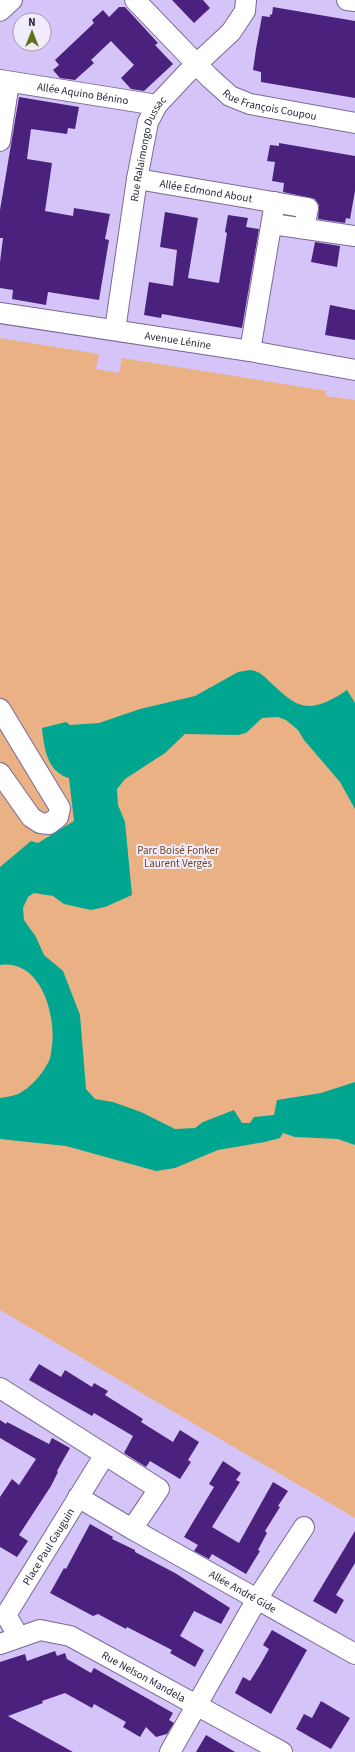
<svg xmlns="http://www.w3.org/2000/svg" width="355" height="1752" viewBox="0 0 355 1752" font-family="'Source Sans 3',sans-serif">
  <rect width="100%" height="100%" fill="#d5c4f7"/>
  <path fill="#eab284" d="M 0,338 L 99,354 L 96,369 L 119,373 L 122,358 L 327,391 L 325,396 L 355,400 L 355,1518 L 0,1310 Z"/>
  <path fill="#01a691" d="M 250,670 C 259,671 264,676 270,682 C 289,699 300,713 326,702 C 334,698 340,695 347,690 L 355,703 L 355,809 L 340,782 L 304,740 L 298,730 L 286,720 L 278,717 L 262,718 L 246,733 L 238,735 L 185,734 L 165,753 L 125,779 L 117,789 L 118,805 L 125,822 L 132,895 L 105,907 L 91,910 L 64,904 L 53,896 L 34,893 L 28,897 L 23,908 L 24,920 L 36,937 L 44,955 L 63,971 L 80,1015 L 86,1089 L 95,1099 L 113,1102 L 141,1112 L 175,1129 L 195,1128 L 203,1122 L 234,1110 L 242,1123 L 250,1123 L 254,1117 L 274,1115 L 277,1100 L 321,1093 L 355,1082 L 355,1145 L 338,1139 L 295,1137 L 283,1133 L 280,1138 L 265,1142 L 218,1150 L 175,1168 L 156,1171 L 66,1146 L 0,1139 L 0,1098 C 6,1097 13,1096 18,1094 C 31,1088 43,1073 49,1061 C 51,1057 51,1051 52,1046 C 56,1015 41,959 0,965 L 0,867 L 31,841 L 38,843 L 74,821 L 69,778 C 47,772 44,748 42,728 L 66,722 L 70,725 L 99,723 L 140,709 L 195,696 L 238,672 Z"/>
  <path fill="#4b217e" d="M 172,0 L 203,0 L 210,8 L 194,23 Z
    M 119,7 L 125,7 L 158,43 L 155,45 L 173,64 L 144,91 L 131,89 L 121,78 L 134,65 L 111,41 L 91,60 L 94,63 L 75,80 L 60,78 L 53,70 L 59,65 L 55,60 L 94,23 L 92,20 L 103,10 L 109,17 Z
    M 273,7 L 355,21 L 355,98 L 261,82 L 261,72 L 253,70 L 256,49 L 262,16 L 270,17 L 270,14 L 272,15 Z
    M 19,97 L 79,107 L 75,129 L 68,128 L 67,134 L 31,129 L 27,159 L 52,163 L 45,211 L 73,216 L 74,208 L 110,214 L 105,239 L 109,240 L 99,300 L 48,292 L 46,305 L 12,299 L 13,290 L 0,288 L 0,262 L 3,238 L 0,238 L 0,210 Z
    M 279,143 L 355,156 L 355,191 L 350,219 L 346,218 L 345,223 L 318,219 L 319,205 L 315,199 L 283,192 L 284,183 L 272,181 L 275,162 L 267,161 L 270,145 L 279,146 Z
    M 165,212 L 198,218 L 188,278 L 219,283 L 227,233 L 225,232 L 228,215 L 248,218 L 246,227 L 259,229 L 242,328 L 162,314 L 161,318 L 144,315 L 149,282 L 173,286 L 177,250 L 160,247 Z
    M 315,242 L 340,246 L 337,267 L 311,262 Z
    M 330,305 L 355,310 L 355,340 L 325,335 Z
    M 39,1364 L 61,1377 L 65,1370 L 92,1387 L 94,1383 L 108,1391 L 105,1395 L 143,1419 L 141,1422 L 173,1442 L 180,1430 L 199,1442 L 188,1460 L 191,1462 L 180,1479 L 150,1461 L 146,1467 L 124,1453 L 133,1436 L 94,1413 L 92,1416 L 29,1380 Z
    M 0,1420 L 6,1424 L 7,1422 L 49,1444 L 52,1438 L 70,1448 L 57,1471 L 58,1472 L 51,1486 L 19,1535 L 28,1541 L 17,1557 L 0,1547 L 0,1497 L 12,1479 L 19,1485 L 36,1459 L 0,1438 Z
    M 223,1461 L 241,1473 L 236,1480 L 240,1482 L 212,1527 L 239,1543 L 273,1482 L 288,1491 L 278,1506 L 280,1507 L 265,1531 L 267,1533 L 258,1550 L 260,1551 L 246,1574 L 212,1554 L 209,1559 L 194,1551 L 198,1545 L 184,1537 L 214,1487 L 209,1484 Z
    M 90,1524 L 113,1537 L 112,1539 L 135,1550 L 135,1552 L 175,1573 L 230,1608 L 221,1624 L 194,1611 L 180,1636 L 204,1650 L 195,1667 L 170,1653 L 172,1650 L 127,1627 L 126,1629 L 98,1614 L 93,1616 L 50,1593 L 64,1568 L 66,1569 Z
    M 355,1531 L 355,1563 L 336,1595 L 344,1600 L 336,1614 L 313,1601 Z
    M 272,1630 L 307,1650 L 271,1714 L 235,1693 L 243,1677 L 250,1681 L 260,1665 L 269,1649 L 263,1645 Z
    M 55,1651 L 57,1656 L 65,1653 L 67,1659 L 91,1673 L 94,1668 L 173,1713 L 169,1720 L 174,1723 L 167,1734 L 156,1737 L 146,1727 L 140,1737 L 123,1727 L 126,1722 L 94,1704 L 92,1708 L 65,1693 L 42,1701 L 43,1703 L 8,1716 L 73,1752 L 0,1752 L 0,1662 L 25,1654 L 27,1661 Z
    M 321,1701 L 350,1718 L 331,1749 L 296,1729 L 304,1714 L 312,1718 Z
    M 206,1735 L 235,1752 L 196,1752 Z"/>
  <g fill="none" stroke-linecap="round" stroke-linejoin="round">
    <g stroke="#796997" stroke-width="22">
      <g id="minor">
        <path id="s1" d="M 135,0 L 209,77 L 230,96 L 250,104 L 355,123"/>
        <path d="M 347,0 L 355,1"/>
        <path d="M 0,11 L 12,0"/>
        <path id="s2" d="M 0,80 L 157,105"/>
        <path d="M 0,141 L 9,82"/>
        <path id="s3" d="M 137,179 L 308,208 L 304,228"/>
        <path d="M 272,224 L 355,236"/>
        <path id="s4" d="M 0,313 L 250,351 L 355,370"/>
        <path id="s5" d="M 115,330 L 137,179 L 148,122 L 157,105 L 185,75 L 231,32 L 245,11 L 246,0"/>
        <path d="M 250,351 L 275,202"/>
        <path d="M 0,709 L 60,808 L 58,817 L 49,824 L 40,823 L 31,817 L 0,773"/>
        <path d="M 0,1388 L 159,1489 L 132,1529"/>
        <path id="s6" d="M 78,1497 L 132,1529 L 355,1654"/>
        <path id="s7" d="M 19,1637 L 6,1615 L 104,1456"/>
        <path id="s8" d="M 0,1644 L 40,1630 L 70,1636 L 282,1752"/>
        <path d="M 170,1752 L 257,1599 L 304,1527"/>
      </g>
    </g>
    <use href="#minor" stroke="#fff" stroke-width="20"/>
  </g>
  <g text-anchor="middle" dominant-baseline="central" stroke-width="4" stroke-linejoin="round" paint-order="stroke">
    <g font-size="11" fill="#2c2539" stroke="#f1ecfc">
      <text stroke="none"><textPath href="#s2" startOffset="84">Allée Aquino Bénino</textPath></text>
      <text stroke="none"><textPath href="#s1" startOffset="176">Rue François Coupou</textPath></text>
      <text stroke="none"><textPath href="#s5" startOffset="185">Rue Ralaimongo Dussac</textPath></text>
      <text stroke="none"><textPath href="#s3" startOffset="70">Allée Edmond About</textPath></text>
      <text stroke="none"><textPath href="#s4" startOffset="180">Avenue Lénine</textPath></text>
      <text stroke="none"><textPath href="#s7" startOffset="106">Place Paul Gauguin</textPath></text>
      <text stroke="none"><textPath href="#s6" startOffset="190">Allée André Gide</textPath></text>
      <text stroke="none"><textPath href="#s8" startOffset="157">Rue Nelson Mandela</textPath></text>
    </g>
    <g font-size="11" fill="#6d4726" stroke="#f1ecfc">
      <text x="178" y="850">Parc Boisé Fonker<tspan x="178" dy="13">Laurent Vergès</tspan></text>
    </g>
  </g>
  <g transform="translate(32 32)"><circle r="19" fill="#f1ecfc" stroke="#a29cae"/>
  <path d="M0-3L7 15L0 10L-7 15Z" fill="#60701d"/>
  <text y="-6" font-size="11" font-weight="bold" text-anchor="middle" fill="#2c2539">N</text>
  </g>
</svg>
